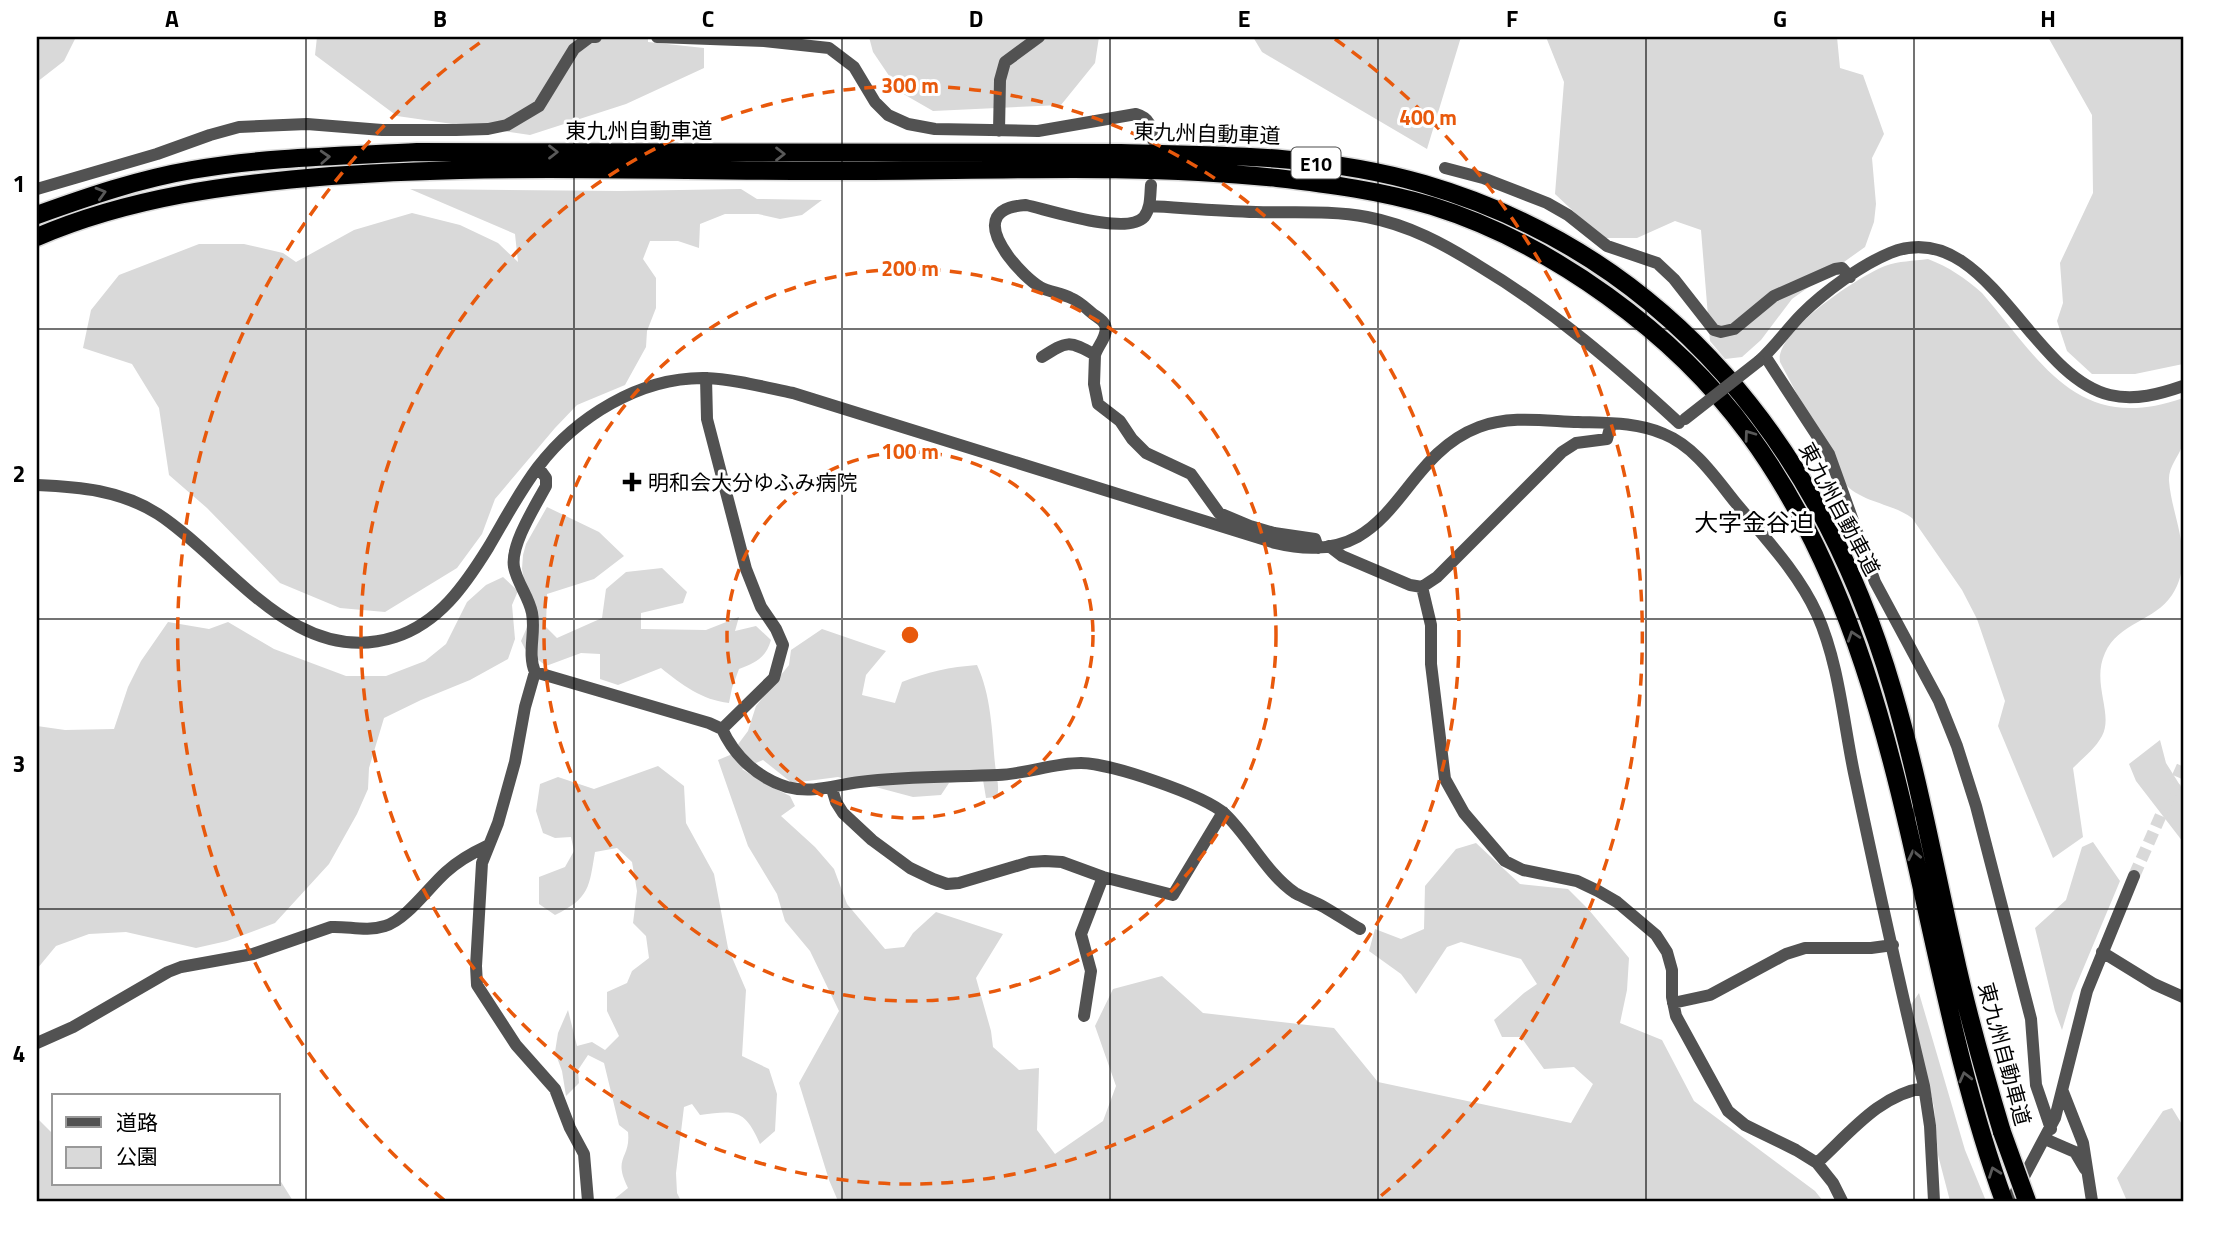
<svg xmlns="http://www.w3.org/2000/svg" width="2220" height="1238" viewBox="0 0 2220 1238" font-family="'Titillium Web','Noto Sans JP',sans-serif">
  <rect width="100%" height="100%" fill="#fff"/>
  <path fill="#d9d9d9" d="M 37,37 L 76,37 L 64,61 L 37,82 Z
    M 317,37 L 648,37 L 648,42 L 704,48 L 704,68 L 626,104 L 530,135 L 397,116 L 315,55 Z
    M 869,37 L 1099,37 L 1095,63 L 1061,105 L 933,111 L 900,92 L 873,52 Z
    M 1253,37 L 1461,37 L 1427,149 L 1262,52 Z
    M 1546,37 L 1837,37 L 1840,68 L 1863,75 L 1884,134 L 1872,158 L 1876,204 L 1874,222 L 1865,247 L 1792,299 L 1761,340 L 1742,357 L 1725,359 L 1710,341 L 1701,230 L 1675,221 L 1637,238 L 1602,238 L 1555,194 L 1564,82 Z
    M 2048,37 L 2183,37 L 2183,364 L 2135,374 L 2092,374 L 2067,351 L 2057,321 L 2063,303 L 2060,263 L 2093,193 L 2092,115 Z
    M 410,189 L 619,191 L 741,189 L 757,199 L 822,200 L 802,215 L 780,219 L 758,214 L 725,214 L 700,224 L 699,248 L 678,241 L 650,241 L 643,259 L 656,278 L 656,308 L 647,331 L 646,347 L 625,385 L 577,405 L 555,428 L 495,499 L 482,534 L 457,568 L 385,612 L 340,608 L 280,583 L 207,508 L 169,475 L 159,408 L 132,364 L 83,348 L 91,310 L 119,275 L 199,244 L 244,244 L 283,253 L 296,262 L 354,230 L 412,213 L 460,225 L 498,243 L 518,262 L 515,234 Z
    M 1928,259 C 1949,267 1965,278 1982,293 C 2042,363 2078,435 2183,398 C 2183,412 2187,434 2182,446 C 2178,458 2168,467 2169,481 C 2172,519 2196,558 2172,595 C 2155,621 2118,623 2105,653 C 2091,683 2114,714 2102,736 C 2095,749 2083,758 2073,768 L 2083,837 L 2053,858 L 1998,726 L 2005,701 L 1977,619 L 1962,590 L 1912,518 C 1892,503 1862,503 1844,483 L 1780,362 C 1774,332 1859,276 1885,266 C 1899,261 1913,261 1928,259 Z
    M 547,507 L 599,532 L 624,556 L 594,579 L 547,594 L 546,627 L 557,638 L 602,618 L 606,589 L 626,572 L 662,568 L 687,592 L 683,603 L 641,613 L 641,629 L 706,630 L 739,617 L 735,631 L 756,626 L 771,640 C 766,658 755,663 739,669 L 732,688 L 729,703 C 702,700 682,685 661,668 L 618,685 L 600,679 L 600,654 L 581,653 L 546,666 L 525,649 L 521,641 L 531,618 L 522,569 L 523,555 L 526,544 Z
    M 503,577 L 518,591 L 512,605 L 515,639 L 508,659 L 470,680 L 421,700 L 384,718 L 369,768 L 368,789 L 357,814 L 329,864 L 275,923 L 227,941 L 196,948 L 126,932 L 89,934 L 56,946 L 37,969 L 37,726 L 65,730 L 114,729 L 128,687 L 141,661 L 168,622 L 209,629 L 228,622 L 274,649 L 346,676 L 386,676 L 425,661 L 446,644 L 467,602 L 486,585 Z
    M 822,629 L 886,651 L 866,675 L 862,695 L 895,703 L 902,682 C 927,672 950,667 977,665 C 991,695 992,731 995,764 C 996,776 1000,785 997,797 L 986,798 L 983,780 L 949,783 L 941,795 L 913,797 L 838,777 L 792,783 L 763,760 L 742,769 L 762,782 L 790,796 L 795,806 L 781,816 L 815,847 L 834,869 L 847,904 L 885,949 L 904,947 L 913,933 L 936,912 L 1003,934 L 976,978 L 991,1031 L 993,1047 L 1019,1070 L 1039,1068 L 1037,1130 L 1055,1154 L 1103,1121 L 1116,1086 L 1095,1026 L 1113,989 L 1162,976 L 1203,1013 L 1334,1028 L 1378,1082 L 1571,1123 L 1593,1084 L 1574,1067 L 1544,1069 L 1521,1037 L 1502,1037 L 1494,1020 L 1524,993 L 1537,984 L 1521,959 L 1461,942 L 1447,947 L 1416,994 L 1401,974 L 1369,951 L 1375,929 L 1401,939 L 1424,929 L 1425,886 L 1456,849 L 1476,843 L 1520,884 L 1568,889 L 1589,910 L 1629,958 L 1627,990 L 1620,1023 L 1662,1040 L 1694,1101 L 1815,1191 L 1823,1201 L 838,1201 L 829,1180 L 799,1083 L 839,1011 L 810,951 L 785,921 L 777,894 L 748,846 L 718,760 L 730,755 L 748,731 L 756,706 L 789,665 L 791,650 Z
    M 2160,740 L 2166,763 L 2183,790 L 2183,842 L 2136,781 L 2129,764 Z
    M 658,766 L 684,786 L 686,823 L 714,874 L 728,948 L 746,990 L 742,1056 L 769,1069 L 777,1094 L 775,1131 L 760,1144 C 745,1109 736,1110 700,1115 L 692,1104 L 684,1107 L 676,1173 L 677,1193 L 681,1201 L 612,1201 L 628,1188 C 612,1156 631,1159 628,1132 L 619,1125 L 604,1063 L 588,1055 L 578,1070 L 579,1083 L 566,1096 L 562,1071 L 555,1052 L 558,1033 L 568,1010 L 577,1046 L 592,1042 L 605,1050 L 619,1036 L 607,1011 L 607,992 L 627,983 L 632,971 L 649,958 L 646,936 L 633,923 L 637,891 L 632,862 L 617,848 L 595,852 C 589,887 590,898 555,915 L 539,904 L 539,877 L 565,867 L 574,851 L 571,837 L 555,838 L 543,833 L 536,811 L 540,784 L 558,777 L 594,789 Z
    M 2093,842 L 2120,881 L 2073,993 L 2062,1030 L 2055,1011 L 2035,928 L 2066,900 L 2082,847 Z
    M 1919,993 L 1965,1150 L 1986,1201 L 1950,1201 L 1938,1155 L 1934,1107 L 1910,1006 Z
    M 2172,1108 L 2183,1126 L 2183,1201 L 2127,1201 L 2117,1178 L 2163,1111 Z
    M 37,1118 L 54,1135 L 54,1184 L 278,1184 L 278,1177 L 293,1201 L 37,1201 Z"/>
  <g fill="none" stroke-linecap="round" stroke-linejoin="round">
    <path stroke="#d9d9d9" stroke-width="12" stroke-dasharray="12 6" stroke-linecap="butt" d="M 2134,876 L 2183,765"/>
    <g stroke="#dbdbdb" stroke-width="21">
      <path id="highway" d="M 37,215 C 87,197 139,179 192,170 C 266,157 342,156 417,152 L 1121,153 C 1222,155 1326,155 1424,184 C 1670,256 1823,451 1893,691 C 1918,776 1934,864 1954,952 C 1967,1012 1984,1072 2002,1132
        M 37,237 C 130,197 231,184 331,176 C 493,164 655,171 818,171 C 971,172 1124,162 1277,178 C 1329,184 1382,191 1432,206 C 1551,243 1675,333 1748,433 C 1912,656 1912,949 2004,1201"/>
    </g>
    <path stroke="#525252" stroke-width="12" d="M 657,37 L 764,41 L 829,48 L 854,67 L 875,102 L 888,115 L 908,124 L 935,129 L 1038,131 L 1136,114 C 1150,118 1151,126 1153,140
      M 999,131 L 1000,80 L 1005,62 L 1039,37
      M 1445,168 L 1483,178 L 1547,203 L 1568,215 L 1607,246 L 1657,263 L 1674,279 L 1714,330 L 1721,332 L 1734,329 L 1774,296 L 1835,269 L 1842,268 L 1850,277
      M 37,189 L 157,154 L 210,135 L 239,127 L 307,124 L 382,130 L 456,130 L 488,129 L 507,125 L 539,106 L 574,49 L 590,37 L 596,37
      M 1150,206 C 1185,208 1220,211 1256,212 C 1293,213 1331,210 1367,217 C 1409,225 1444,244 1479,266 C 1554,311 1615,364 1679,423
      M 1095,355 C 1098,345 1109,335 1105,325 C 1103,320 1097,317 1093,314 C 1086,308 1079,301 1071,298 C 1061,293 1049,292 1040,287 C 1023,277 986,237 997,217 C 1003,207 1015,206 1026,205 C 1049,210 1127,236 1144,217 C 1151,208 1150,196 1151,185
      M 1765,356 L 1829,454 L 1875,582 L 1939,701 L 1957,746 L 1976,806 L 2031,1019 L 2036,1085 L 2051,1129
      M 1042,357 C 1067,341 1069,340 1095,355 L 1094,384 L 1098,404 L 1120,421 L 1132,439 L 1146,453 L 1191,474 L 1219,513 L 1250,526 L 1274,533 L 1315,539 L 1318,548
      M 1759,361 C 1775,347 1787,329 1802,314 C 1824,292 1861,265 1890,253 C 1985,214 2029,376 2110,395 C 2135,401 2160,394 2183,386
      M 706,378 L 707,419 L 746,569 L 761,607 L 776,629 L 783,645 L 774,678 L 722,729 C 735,757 758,778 787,787 C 813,794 835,785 860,782 C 906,776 952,777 998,775 C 1026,774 1053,763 1081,763 C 1110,763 1204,795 1225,814 C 1250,838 1266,873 1295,893 C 1304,898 1315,902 1324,907 C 1336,914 1348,922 1360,929
      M 37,485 C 80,487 120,490 158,514 C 230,561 295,669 395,637 C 439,623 465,585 488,548 C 504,521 519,492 538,467 C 576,417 640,377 705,378 C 734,379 764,387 793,393 L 1275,543 C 1397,573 1394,459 1479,427 C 1510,415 1546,421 1578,422 C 1606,423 1637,422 1664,434 C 1694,446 1715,477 1735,502 C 1764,537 1798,572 1817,614 C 1839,664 1843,720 1854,773 C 1876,877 1899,982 1924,1086 L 1930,1126 L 1934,1201
      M 1329,546 L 1342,556 L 1410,585 L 1422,587 L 1437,577 L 1562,452 L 1576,443 L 1607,439 L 1611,424
      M 1422,587 L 1431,625 L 1431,664 L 1445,779 L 1464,813 L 1505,861 L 1523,870 L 1577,881 L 1598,891 L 1617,902 L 1656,935 L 1667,952 L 1672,970 L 1672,997 L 1676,1016 L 1728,1111 L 1745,1125 L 1796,1150 L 1817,1163 L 1833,1183 L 1842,1201
      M 535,672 C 527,653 536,633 532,613 C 529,597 517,583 514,567 C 510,545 536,505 546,486 L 546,478 L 538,467
      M 832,789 L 836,802 L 843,813 L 872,840 L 910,868 L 933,879 L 947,884 L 959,883 L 1030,862 L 1045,861 L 1062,862 L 1103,877 L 1173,895 L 1223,812
      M 2102,952 L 2154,984 L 2183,997
      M 1673,1003 L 1710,995 L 1786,954 L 1805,948 L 1871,948 L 1893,945
      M 1084,1016 L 1091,971 L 1081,934 L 1103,877
      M 37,1043 L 73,1027 L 168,972 L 181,967 L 253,954 L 331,927 C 349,926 366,932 385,926 C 406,920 429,887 446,872 C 458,861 472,853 487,846
      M 2063,1092 L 2083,1143 L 2092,1201
      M 2045,1139 L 2075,1152 L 2085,1169
      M 1817,1163 C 1849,1134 1880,1094 1924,1088
      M 588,1201 L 584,1154 L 570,1128 L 555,1089 L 516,1045 L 477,985 L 476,966 L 482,863 L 498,823 L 515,762 L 525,707 L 535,672 L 709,723 L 722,729
      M 2011,1201 L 2055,1118 L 2087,991 L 2134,876"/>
    <use href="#highway" stroke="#000" stroke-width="18"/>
    <g stroke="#dbdbdb" stroke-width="21" stroke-linecap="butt">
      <path id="highway-bridge" d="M 2002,1132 L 2027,1201"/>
    </g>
    <path stroke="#525252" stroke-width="12" d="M 1685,419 L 1759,361"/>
    <use href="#highway-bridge" stroke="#000" stroke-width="18"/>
  </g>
  <defs><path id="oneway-chevron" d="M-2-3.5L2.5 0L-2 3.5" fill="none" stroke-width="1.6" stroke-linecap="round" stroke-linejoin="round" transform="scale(1.75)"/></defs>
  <g stroke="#595959">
    <use href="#oneway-chevron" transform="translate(553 152)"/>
    <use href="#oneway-chevron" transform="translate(780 154)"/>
    <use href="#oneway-chevron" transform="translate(325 157) rotate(-3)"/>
    <use href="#oneway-chevron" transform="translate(101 193) rotate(-16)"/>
    <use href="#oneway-chevron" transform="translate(1749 435) rotate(-126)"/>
    <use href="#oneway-chevron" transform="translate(1853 636) rotate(-108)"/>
    <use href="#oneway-chevron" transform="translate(1914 855) rotate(-102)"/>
    <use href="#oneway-chevron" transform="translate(1965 1077) rotate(-104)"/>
    <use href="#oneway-chevron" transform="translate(1994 1172) rotate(-110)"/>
  </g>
  <path fill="none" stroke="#000" stroke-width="2" stroke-opacity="0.55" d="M 306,37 L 306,1201M 574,37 L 574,1201M 842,37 L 842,1201M 1110,37 L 1110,1201M 1378,37 L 1378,1201M 1646,37 L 1646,1201M 1914,37 L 1914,1201M 37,329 L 2183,329M 37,619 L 2183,619M 37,909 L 2183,909"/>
  <g fill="none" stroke="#e8590c" stroke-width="3.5" stroke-dasharray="12 9">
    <circle cx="910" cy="635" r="183"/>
    <circle cx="910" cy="635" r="366"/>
    <circle cx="910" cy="635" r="549"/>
    <path d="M444 1200A732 732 0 0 1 485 39M1335 39A732 732 0 0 1 1376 1200"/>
  </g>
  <path fill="#000" stroke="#fff" stroke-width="2.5" d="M628.5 471.5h7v7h7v7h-7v7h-7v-7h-7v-7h7z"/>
  <g text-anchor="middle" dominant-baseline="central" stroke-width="6" stroke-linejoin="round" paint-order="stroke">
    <rect fill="#fff" stroke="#4c4c4c" stroke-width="2" x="1291.5" y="147.5" width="49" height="31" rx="5"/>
    <g font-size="19" font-weight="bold" fill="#000">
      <text x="1316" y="163">E10</text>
    </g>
    <g font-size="21" fill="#000" stroke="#fff">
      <text x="639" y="130">東九州自動車道</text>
      <text transform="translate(1207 133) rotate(2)">東九州自動車道</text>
      <text transform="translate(1840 509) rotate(62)">東九州自動車道</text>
      <text transform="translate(2005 1054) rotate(75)">東九州自動車道</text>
    </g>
    <g font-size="21" fill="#000" stroke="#fff" text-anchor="start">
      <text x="648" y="482">明和会大分ゆふみ病院</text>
    </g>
    <g font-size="24" fill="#000" stroke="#fff">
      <text x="1754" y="522">大字金谷迫</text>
    </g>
  </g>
  <circle cx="910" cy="635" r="10" fill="#e8590c" stroke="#fff" stroke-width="3.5"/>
  <g font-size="21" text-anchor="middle" font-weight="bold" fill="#e8590c" stroke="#fff" stroke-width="6" stroke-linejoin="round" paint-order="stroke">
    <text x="910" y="93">300 m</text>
    <text x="1428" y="125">400 m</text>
    <text x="910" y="276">200 m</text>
    <text x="910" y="459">100 m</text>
  </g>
  <rect width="2220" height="1238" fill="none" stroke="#ffffff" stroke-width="77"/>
  <rect x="52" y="1094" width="228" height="91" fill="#ffffff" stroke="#999999" stroke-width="2"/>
  <rect x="66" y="1117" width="35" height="10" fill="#525252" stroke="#999999" stroke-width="2"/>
  <text x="116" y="1130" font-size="21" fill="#000000">道路</text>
  <rect x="66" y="1147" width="35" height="21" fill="#d9d9d9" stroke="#999999" stroke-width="2"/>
  <text x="116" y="1164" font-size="21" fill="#000000">公園</text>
  <rect x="38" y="38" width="2144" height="1162" fill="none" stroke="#000" stroke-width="2.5"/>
  <g font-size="23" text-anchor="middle" font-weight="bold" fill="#000">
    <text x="172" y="27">A</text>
    <text x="440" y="27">B</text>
    <text x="708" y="27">C</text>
    <text x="976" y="27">D</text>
    <text x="1244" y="27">E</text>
    <text x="1512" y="27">F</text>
    <text x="1780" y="27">G</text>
    <text x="2048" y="27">H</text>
    <text x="19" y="192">1</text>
    <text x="19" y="482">2</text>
    <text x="19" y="772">3</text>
    <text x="19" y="1062">4</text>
  </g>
</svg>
